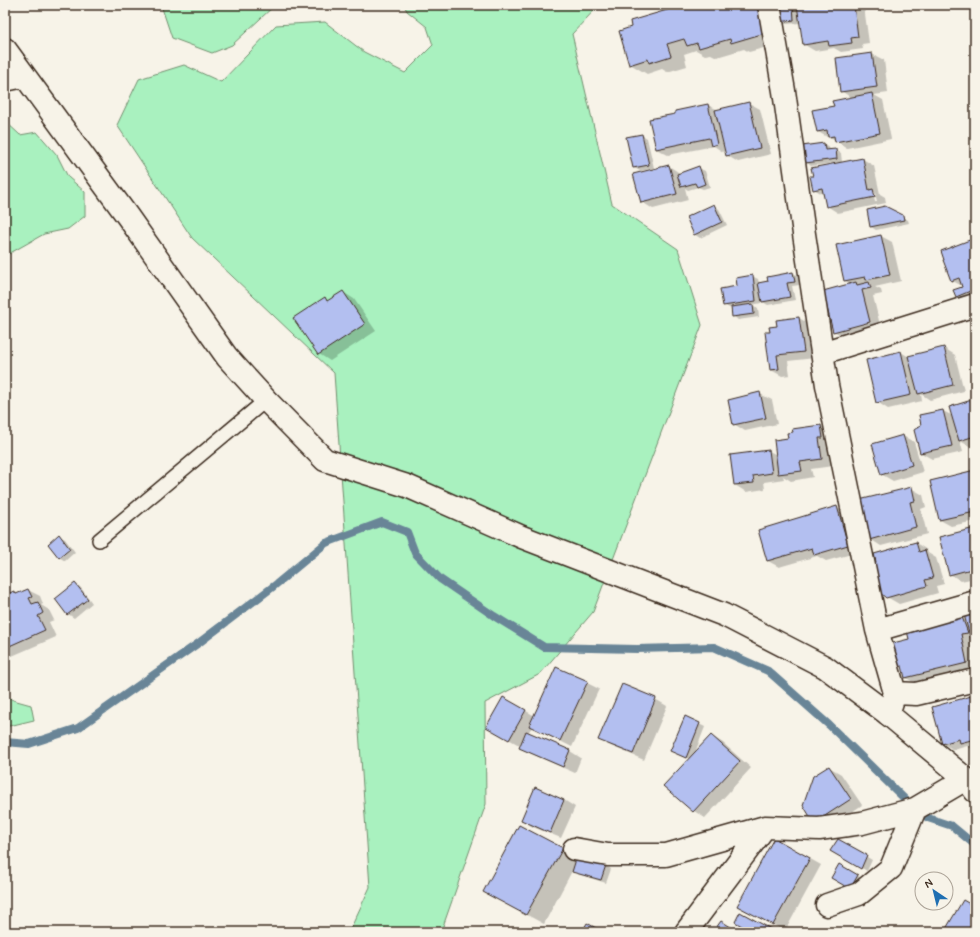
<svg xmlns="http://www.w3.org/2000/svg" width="980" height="937" viewBox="0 0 980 937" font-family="Mynerve,sans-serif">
  <rect width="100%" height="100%" fill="#f7f3e8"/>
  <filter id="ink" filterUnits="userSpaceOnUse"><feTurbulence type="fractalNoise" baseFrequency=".025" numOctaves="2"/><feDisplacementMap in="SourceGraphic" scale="8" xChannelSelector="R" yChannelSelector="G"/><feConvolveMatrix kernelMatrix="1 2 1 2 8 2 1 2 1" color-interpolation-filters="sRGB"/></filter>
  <g filter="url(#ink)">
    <path fill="#a9f1bf" stroke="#728e6e" d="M 162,5 L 275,5 L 232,45 L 212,53 L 172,38 L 162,8 Z
      M 404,5 L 599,5 L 572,34 L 612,204 L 678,249 L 702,325 L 593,612 L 540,674 L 485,703 L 486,804 L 441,932 L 349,932 L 370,887 L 334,373 L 192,238 L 117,125 L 139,79 L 184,65 L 221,82 L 276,25 L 325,22 L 364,52 L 405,73 L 433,45 L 427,27 L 407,11 Z
      M 5,121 L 20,135 L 37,132 L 57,155 L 68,177 L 85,192 L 85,216 L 68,229 L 44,234 L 5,256 Z
      M 5,695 L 13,700 L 31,705 L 34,720 L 9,726 L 5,726 Z"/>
    <path fill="#0003" fill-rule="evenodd" d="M 688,5 L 869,5 L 870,7 L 864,7 L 869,43 L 862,44 L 863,49 L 841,52 L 834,48 L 815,51 L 803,44 L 801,23 L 785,24 L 779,20 L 781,43 L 749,52 L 744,49 L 717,57 L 711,54 L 705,55 L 696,50 L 684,54 L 687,66 L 667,72 L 662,69 L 647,74 L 630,64 Z
      M 872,54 L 884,60 L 888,93 L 874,95 L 883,100 L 891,139 L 847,148 L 832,138 L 829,138 L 818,132 L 835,107 L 852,98 L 841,91 L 837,59 Z
      M 749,103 L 760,109 L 771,154 L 738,162 L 726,155 L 726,151 L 723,152 L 714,146 L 668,155 L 656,149 L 676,115 L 676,112 L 708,105 L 718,110 Z
      M 642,135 L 647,138 L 654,168 L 640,171 L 634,168 Z
      M 824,144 L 829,147 L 830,151 L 835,150 L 841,153 L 842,163 L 863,159 L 874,166 L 880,194 L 885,197 L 886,203 L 838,213 L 827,206 L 824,195 L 814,189 L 841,163 L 841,162 L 811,166 L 806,162 ZM 873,192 L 875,192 L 877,202 L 875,202 Z
      M 669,166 L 681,174 L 699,168 L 705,171 L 710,187 L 703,189 L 698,187 L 688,190 L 685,188 L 688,200 L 653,209 L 642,202 Z
      M 714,205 L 719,209 L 727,225 L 700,238 L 694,234 Z
      M 885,207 L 908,220 L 909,223 L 876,230 L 871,227 L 868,211 Z
      M 881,236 L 892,242 L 901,281 L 875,287 L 881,290 L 882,294 L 873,296 L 881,329 L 846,338 L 834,331 L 851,284 L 845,281 Z
      M 975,239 L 975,300 L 968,303 L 957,296 L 964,287 L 951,280 Z
      M 793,273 L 799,276 L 800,285 L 792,286 L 795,300 L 768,305 L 761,301 L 761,303 L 752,305 L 758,308 L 759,317 L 738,320 L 733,316 L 732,308 L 729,308 L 724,305 L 738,287 L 752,276 L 758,279 L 759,284 L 769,282 L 768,278 Z
      M 343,292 L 354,299 L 376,331 L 330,361 L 319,354 L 325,298 L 329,301 Z
      M 799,318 L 811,325 L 815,358 L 788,361 L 790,375 L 782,376 L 771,370 L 771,332 L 778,327 Z
      M 944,348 L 955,355 L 964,391 L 930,400 L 921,394 L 922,401 L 888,409 L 877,402 L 901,352 L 909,357 Z
      M 760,394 L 772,400 L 777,424 L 745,431 L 734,424 Z
      M 975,400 L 975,449 L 960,441 L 963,452 L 932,459 L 921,453 L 922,426 L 920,416 L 943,411 L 953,416 Z
      M 821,426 L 832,433 L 833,466 L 811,469 L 813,477 L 791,481 L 783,476 L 784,479 L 764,482 L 765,489 L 746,492 L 735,485 L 731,456 L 769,451 L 777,455 L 794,432 Z
      M 903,436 L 914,442 L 923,472 L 893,481 L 881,474 Z
      M 975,471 L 975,521 L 951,526 L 940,520 Z
      M 911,488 L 923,495 L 926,507 L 921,509 L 927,534 L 881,546 L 870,539 Z
      M 837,508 L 848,514 L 859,552 L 826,561 L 817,556 L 779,567 L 768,561 Z
      M 975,529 L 975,578 L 961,581 L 950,574 Z
      M 59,536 L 65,539 L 75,552 L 65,561 L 59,557 Z
      M 916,543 L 927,550 L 928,553 L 936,558 L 944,584 L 936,586 L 938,593 L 899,604 L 887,597 Z
      M 76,584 L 81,588 L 92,603 L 74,618 L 68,614 L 56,599 Z
      M 28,590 L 40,596 L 43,604 L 41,605 L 49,610 L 54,620 L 49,622 L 56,637 L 5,659 L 5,596 L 14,592 L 18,594 Z
      M 962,618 L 967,621 L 975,652 L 975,670 L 917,684 L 906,678 L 903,668 L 899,666 L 910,640 Z
      M 557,668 L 599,689 L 572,747 L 532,727 L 528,733 L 570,751 L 581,758 L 575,773 L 532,754 L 520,748 L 521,746 L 487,727 L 503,698 L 535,716 Z
      M 975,696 L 975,749 L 972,749 L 967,746 L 954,750 L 942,743 Z
      M 655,699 L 667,706 L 644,760 L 611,746 L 600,739 Z
      M 685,717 L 705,727 L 694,755 L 712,736 L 723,743 L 751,768 L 705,818 L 694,811 L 690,759 L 671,751 Z
      M 829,767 L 841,774 L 862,805 L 827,829 L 815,822 Z
      M 564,800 L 575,807 L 561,838 L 533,827 L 522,820 Z
      M 775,839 L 821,865 L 785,931 L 750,912 Z
      M 838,840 L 872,860 L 867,871 L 832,851 Z
      M 562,849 L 577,858 L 605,866 L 611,869 L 606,883 L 578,874 L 572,871 L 544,924 L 501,901 Z
      M 839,865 L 863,879 L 856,891 Z"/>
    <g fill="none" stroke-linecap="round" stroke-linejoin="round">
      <path stroke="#698597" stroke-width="8" d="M 5,742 L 29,744 L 78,728 L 200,642 L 274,586 L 326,543 L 382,522 L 407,532 L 415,553 L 440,579 L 494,616 L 544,647 L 637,649 L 714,647 L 768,671 L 829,725 L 915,809 L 928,818 L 952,826 L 975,845"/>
    </g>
    <path fill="#b3bff0" stroke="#3b2a1e" d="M 684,5 L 763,5 L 765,33 L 731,43 L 730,39 L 699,48 L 697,43 L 687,46 L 684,39 L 667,44 L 671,56 L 649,63 L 648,59 L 629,65 L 619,31 L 631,27 L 630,21 Z
      M 777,5 L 793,5 L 794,20 L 779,22 Z
      M 797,5 L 854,5 L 858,37 L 851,38 L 852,43 L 829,46 L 828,41 L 803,45 Z
      M 872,53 L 877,87 L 840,92 L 836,58 Z
      M 872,93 L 880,133 L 835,142 L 834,136 L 828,137 L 827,130 L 817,132 L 812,110 L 834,106 L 832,101 Z
      M 749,102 L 760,148 L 726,156 L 715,110 Z
      M 708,104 L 717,144 L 711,146 L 709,138 L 656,149 L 649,119 L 675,114 L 675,111 Z
      M 642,134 L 649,165 L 633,168 L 626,137 Z
      M 824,143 L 825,150 L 836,149 L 837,159 L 805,163 L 802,146 Z
      M 863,158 L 869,190 L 873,189 L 875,197 L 826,207 L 822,188 L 813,190 L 810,176 L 813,176 L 811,168 Z
      M 669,165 L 677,194 L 641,203 L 633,174 Z
      M 699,166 L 705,184 L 697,187 L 695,183 L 681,187 L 677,174 Z
      M 714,204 L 722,222 L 694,235 L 686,217 Z
      M 885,206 L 903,215 L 904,220 L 870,227 L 867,210 Z
      M 881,235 L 890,275 L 866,280 L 865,277 L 844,281 L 836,245 Z
      M 975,238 L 975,289 L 956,297 L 953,290 L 962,287 L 959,278 L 951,281 L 943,260 L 944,260 L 941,251 Z
      M 793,272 L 795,282 L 787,283 L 790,297 L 762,302 L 758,283 L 768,281 L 767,277 Z
      M 753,275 L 756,301 L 723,306 L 720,289 L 737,286 L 736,278 Z
      M 856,282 L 857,285 L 869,282 L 871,288 L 862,290 L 870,322 L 833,332 L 823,291 Z
      M 343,291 L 365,324 L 318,355 L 293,318 L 325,297 L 327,301 Z
      M 753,304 L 754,314 L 732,317 L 731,307 Z
      M 799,317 L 804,352 L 777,355 L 779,369 L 770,370 L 765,332 L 770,332 L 769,327 L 777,326 L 776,320 Z
      M 944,347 L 953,385 L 918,394 L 908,356 Z
      M 901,351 L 911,395 L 876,403 L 866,360 Z
      M 760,392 L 766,418 L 733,425 L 728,400 Z
      M 975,399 L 975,436 L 959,441 L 949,407 Z
      M 943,410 L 952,446 L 920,453 L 914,430 L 921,425 L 919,415 Z
      M 821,425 L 823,438 L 819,438 L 822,459 L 800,462 L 802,471 L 778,474 L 774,440 L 788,438 L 787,433 L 793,432 L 792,429 Z
      M 903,435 L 912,465 L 881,475 L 872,444 Z
      M 769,450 L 772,473 L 753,476 L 754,483 L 734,485 L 730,455 Z
      M 975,470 L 975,512 L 939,520 L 930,481 Z
      M 912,487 L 915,501 L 910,502 L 916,527 L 869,540 L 859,500 Z
      M 837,506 L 848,545 L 814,555 L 812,548 L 767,561 L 758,530 Z
      M 975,528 L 975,568 L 949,575 L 939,537 Z
      M 59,534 L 70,549 L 59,558 L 48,544 Z
      M 916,542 L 919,552 L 925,550 L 933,578 L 925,580 L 927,586 L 886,598 L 879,592 L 872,564 L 876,562 L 874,554 Z
      M 75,583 L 88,599 L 67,615 L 55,599 Z
      M 28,589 L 32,597 L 29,598 L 32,604 L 38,602 L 43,613 L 38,616 L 45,630 L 5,648 L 5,595 L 14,591 L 16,594 Z
      M 975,612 L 975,653 L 964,615 Z
      M 962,617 L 968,633 L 961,634 L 967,663 L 905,678 L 902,666 L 898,667 L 893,643 L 909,639 L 907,631 Z
      M 556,667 L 588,681 L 560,741 L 529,726 Z
      M 622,684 L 656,698 L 633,754 L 598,740 Z
      M 975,695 L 975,739 L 960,743 L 959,739 L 942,744 L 932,707 Z
      M 503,697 L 526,710 L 509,740 L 486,727 Z
      M 685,716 L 700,723 L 686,758 L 670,751 Z
      M 526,731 L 570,750 L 563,767 L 519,748 Z
      M 711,735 L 740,761 L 693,812 L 663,786 Z
      M 829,766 L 851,799 L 814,823 L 803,805 L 813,776 Z
      M 535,787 L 564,800 L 550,833 L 521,820 Z
      M 519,825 L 563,848 L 526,915 L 483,892 Z
      M 774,838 L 810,858 L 773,925 L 737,906 Z
      M 838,839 L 867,855 L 861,869 L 830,851 Z
      M 577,856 L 606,865 L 601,880 L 572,872 Z
      M 839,864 L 858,875 L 850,889 L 831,878 Z
      M 963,900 L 975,907 L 975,932 L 944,932 Z
      M 740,912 L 771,929 L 769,932 L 752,932 L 735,922 Z
      M 721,921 L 739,932 L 713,932 Z
      M 587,923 L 603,932 L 582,932 Z"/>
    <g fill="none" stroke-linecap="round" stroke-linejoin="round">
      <g stroke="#3b2a1e" stroke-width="16">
        <path id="service" d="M 99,540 L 266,400"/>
      </g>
      <g stroke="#3b2a1e" stroke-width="25">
        <path id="minor" d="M 769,5 L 784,91 L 804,234 L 827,385 L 877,630 L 895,693 L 888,714
          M 5,80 L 24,76
          M 822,353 L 975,305
          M 877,630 L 975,602
          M 895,693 L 916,694 L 975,680
          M 574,849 L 608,855 L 666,855 L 765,827
          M 827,905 L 859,894 L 891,868 L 915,809 L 966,779
          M 686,932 L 765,827 L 819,829 L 862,823 L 915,809"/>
      </g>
      <g stroke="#3b2a1e" stroke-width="25">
        <path id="tertiary" d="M 5,49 L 128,217 L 227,357 L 266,400 L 325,460 L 407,486 L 522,537 L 724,615 L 825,667 L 888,714 L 966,779 L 975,791"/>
      </g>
      <use href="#service" stroke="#f7f3e8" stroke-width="13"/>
      <use href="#minor" stroke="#f7f3e8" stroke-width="22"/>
      <use href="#tertiary" stroke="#f7f3e8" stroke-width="22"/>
    </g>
  </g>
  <rect width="980" height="937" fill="none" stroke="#f7f3e8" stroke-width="20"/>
  <rect x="10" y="10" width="960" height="917" fill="none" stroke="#3b2a1e" stroke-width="1.5" filter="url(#ink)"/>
  <g transform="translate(934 891) rotate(325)"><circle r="19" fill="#f7f3e8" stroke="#aca397"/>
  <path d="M0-3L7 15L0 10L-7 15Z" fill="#1f6fb2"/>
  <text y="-6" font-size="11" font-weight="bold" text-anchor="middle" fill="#3b2a1e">N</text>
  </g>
</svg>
